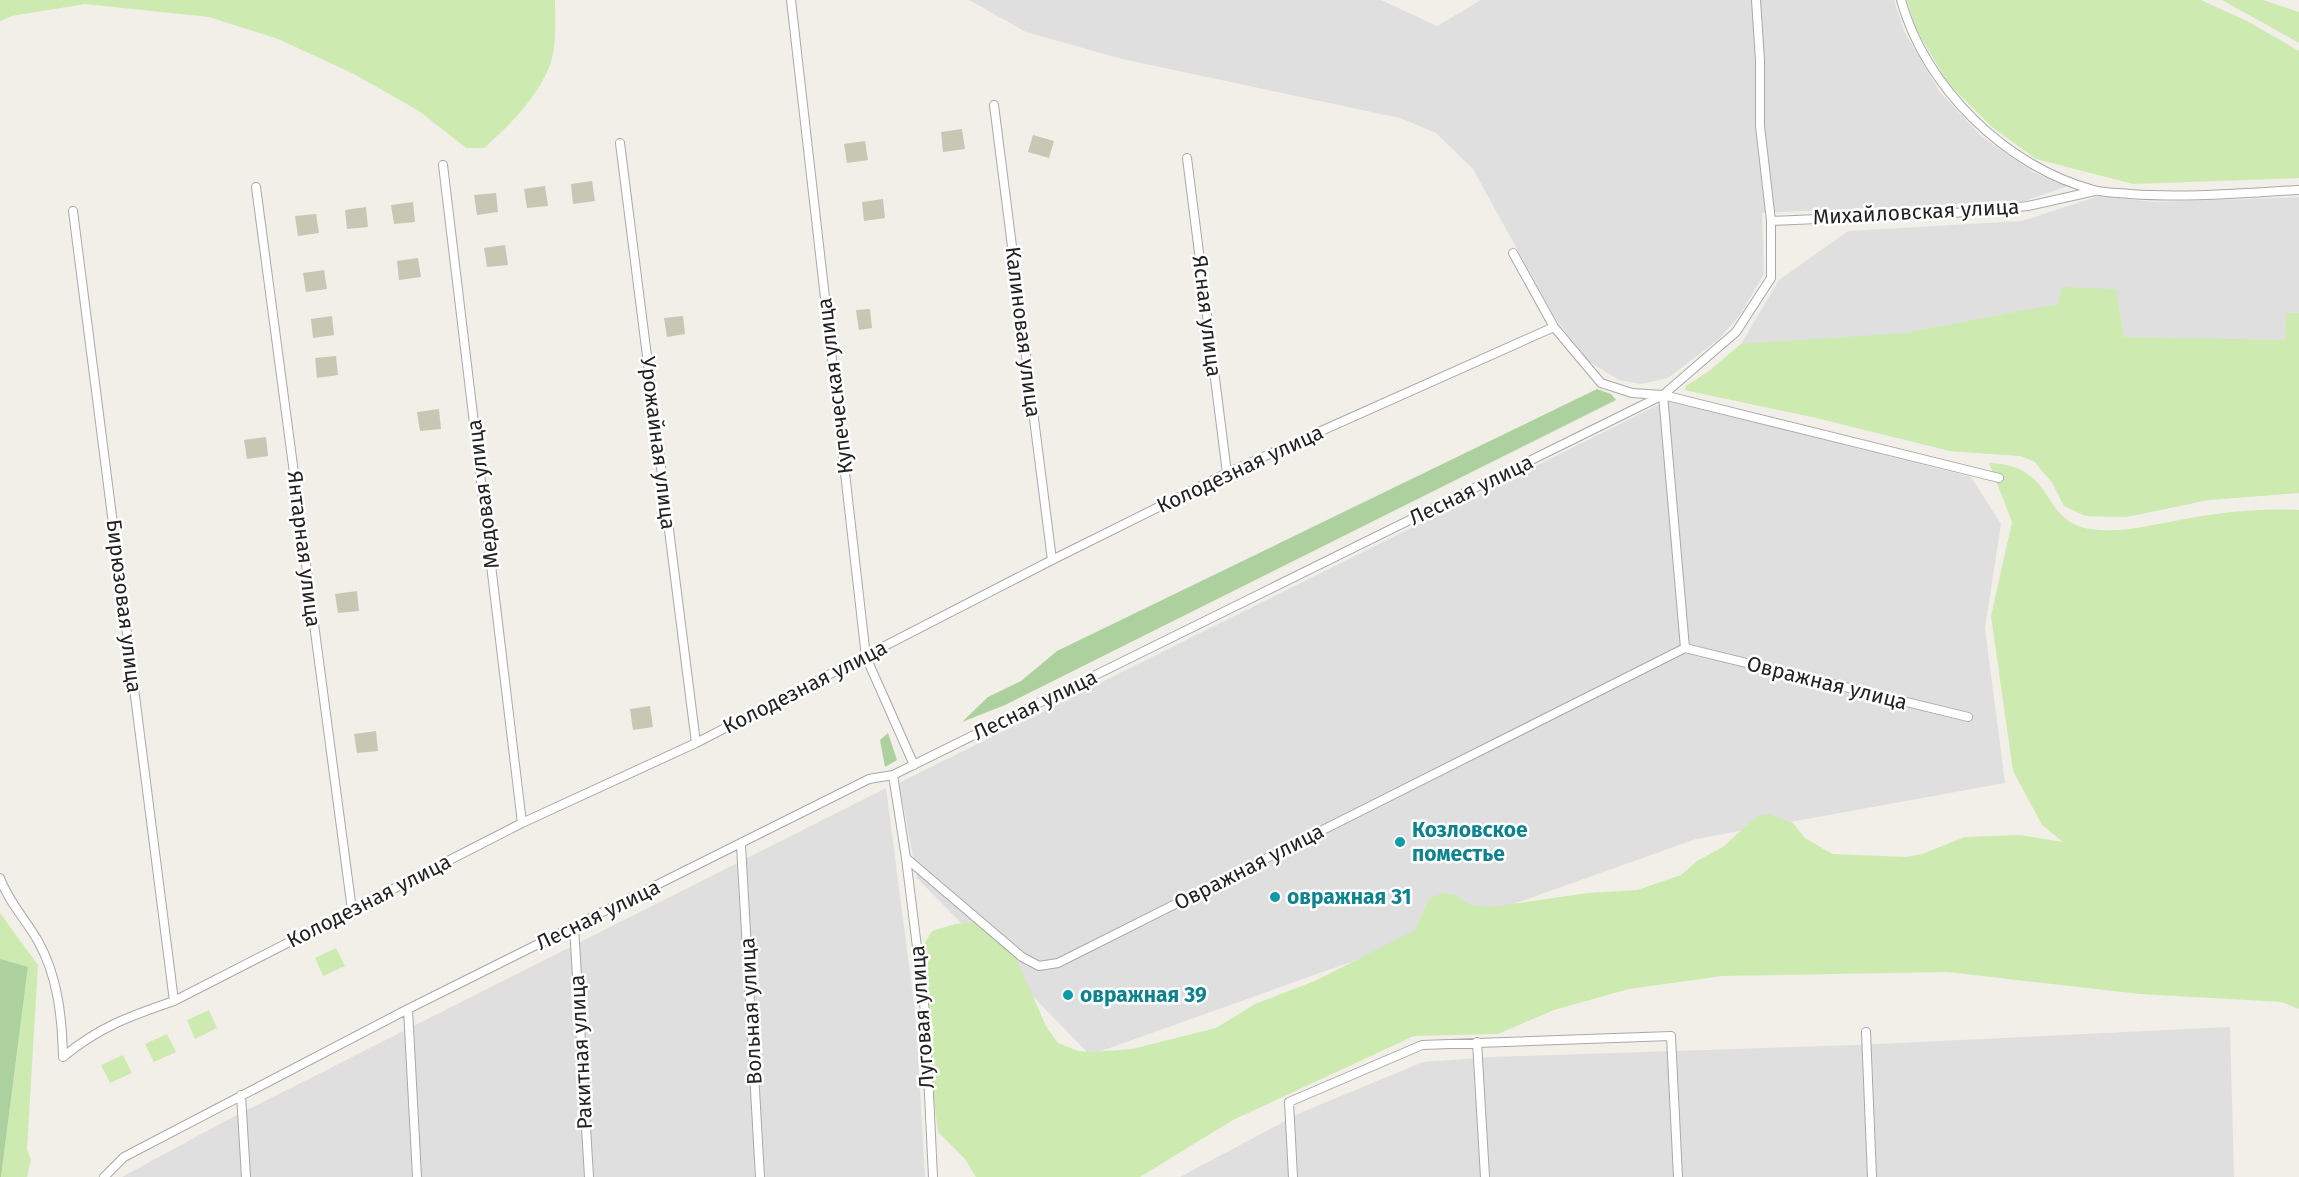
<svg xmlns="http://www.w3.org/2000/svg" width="2299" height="1177" viewBox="0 0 2299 1177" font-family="'Fira Sans',sans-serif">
  <rect width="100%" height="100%" fill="#f2efe9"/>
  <path fill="#e0dfdf" d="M 969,0 L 1381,0 L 1437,26 L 1481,0 L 1894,0 L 1904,31 L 1939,91 L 1981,136 L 2033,172 L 2068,186 L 2025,201 L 1762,213 L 1764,274 L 1740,315 L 1719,339 L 1668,378 L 1641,384 L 1619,380 L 1588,361 L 1555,318 L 1473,169 L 1436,133 L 1400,118 L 1122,59 L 1026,32 Z
    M 2099,196 L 2155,202 L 2299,197 L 2299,493 L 2208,500 L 2126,517 L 2086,516 L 2064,506 L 2053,484 L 2035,462 L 2021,456 L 1950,451 L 1817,418 L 1685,390 L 1686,386 L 1708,372 L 1741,344 L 1779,280 L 1848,231 L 2022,221 Z
    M 1668,400 L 1971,477 L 2001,524 L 1985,628 L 2005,783 L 1696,839 L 1090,1055 L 917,878 L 899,783 Z
    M 886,788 L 916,1019 L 925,1177 L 122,1177 L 227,1120 Z
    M 2230,1027 L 2234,1177 L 1180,1177 L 1300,1113 L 1423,1062 L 1491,1057 L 1857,1045 Z"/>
  <path fill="#c7c7b4" d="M 962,129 L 965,149 L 943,152 L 941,132 Z
    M 1033,135 L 1054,141 L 1049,158 L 1028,152 Z
    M 865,141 L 868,160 L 847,163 L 844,144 Z
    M 592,181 L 595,201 L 573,204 L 571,184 Z
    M 545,186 L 548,206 L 527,208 L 524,189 Z
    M 496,193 L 498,212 L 477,215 L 474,195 Z
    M 883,199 L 885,218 L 864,221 L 862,202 Z
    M 413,202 L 415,222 L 394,224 L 391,205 Z
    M 366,207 L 368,227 L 347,229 L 345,210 Z
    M 316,214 L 319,233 L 298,236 L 295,216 Z
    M 505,245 L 508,265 L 487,267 L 484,248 Z
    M 418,258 L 421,277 L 399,280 L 397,261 Z
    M 324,270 L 327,289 L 306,292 L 303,273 Z
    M 870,309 L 872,328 L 859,330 L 856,310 Z
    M 332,316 L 334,335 L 313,338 L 311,319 Z
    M 683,316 L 685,334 L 667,337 L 664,318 Z
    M 336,356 L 338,375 L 317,378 L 315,358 Z
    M 439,409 L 441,429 L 420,431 L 417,412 Z
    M 266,437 L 268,456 L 247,459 L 244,440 Z
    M 357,591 L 359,611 L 338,613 L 335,594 Z
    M 650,706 L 653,727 L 633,730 L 630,709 Z
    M 376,731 L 378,751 L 357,753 L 354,734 Z"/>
  <path fill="#cdebb0" d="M 0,0 L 555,0 C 555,20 557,45 550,65 C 537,98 510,125 484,148 L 466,148 L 419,111 L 354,74 L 278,39 L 209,17 L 85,4 L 12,16 L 0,21 Z
    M 1907,0 L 2201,0 L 2249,22 L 2299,51 L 2299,178 L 2133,184 L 2036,159 L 1992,127 L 1948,83 L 1916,29 Z
    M 2222,0 L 2263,0 L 2299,12 L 2299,43 Z
    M 2062,287 L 2116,289 L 2124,337 L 2285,340 L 2286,313 L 2299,313 L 2299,493 L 2208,500 L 2126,517 L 2086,516 L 2064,506 L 2053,484 L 2035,462 L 2021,456 L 1950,451 L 1817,418 L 1685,390 L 1686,386 L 1708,372 L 1741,344 L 1905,333 L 2058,304 Z
    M 1989,463 C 2057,465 2039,521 2090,529 C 2121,534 2155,524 2185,519 C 2222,512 2262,508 2299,510 L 2299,1009 L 2282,1002 L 2140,994 L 1947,972 L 1722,976 L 1629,989 L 1554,1010 L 1498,1034 L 1414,1036 L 1233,1120 L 1140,1177 L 976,1177 L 965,1159 L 938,1132 L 931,1077 L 934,1031 L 924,982 L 923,946 L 932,931 L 955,924 L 972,922 L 986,930 L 1016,958 L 1046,1026 L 1058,1043 L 1078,1051 L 1092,1052 L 1132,1049 L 1216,1028 L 1255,1004 L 1317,980 L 1415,930 L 1429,899 L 1442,893 L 1455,895 L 1471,905 L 1491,907 L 1588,893 L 1637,890 L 1681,875 L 1697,861 L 1723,847 L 1756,817 L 1769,814 L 1793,823 L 1805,838 L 1832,854 L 1906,857 L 1922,854 L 1965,837 L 2020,835 L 2063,842 L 2042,825 L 2013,771 L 1991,616 L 2012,522 Z
    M 0,913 L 38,965 L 27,1149 L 31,1160 L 27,1177 L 1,1177 L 28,968 L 0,959 Z
    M 336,948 L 345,966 L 323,976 L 315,958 Z
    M 209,1010 L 217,1028 L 195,1039 L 187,1020 Z
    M 167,1034 L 176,1052 L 154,1062 L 145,1044 Z
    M 123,1055 L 132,1073 L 110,1083 L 101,1065 Z"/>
  <path fill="#add19e" d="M 1597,389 L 1611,394 L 1616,400 L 1005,705 L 962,722 L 988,697 L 1021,681 L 1057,651 Z
    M 888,733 L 897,760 L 885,767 L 880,740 Z
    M 0,959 L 28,967 L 1,1177 L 0,1177 Z"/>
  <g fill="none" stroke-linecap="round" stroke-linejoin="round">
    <g stroke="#a9a9a9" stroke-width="10">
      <path id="street" d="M 791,0 L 866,657 L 914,765
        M 1901,0 C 1925,87 2006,167 2094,190 C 2105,193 2119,193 2130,194 C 2186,198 2243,193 2299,190
        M 994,105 L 1052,560
        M 620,143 L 696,743
        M 1187,158 L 1227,473
        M 443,165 L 522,823
        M 256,187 L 352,910
        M 73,211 L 174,1001
        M 1771,221 L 1954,213 L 2028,206 L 2095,191
        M 1513,253 L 1554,327 L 1601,383 L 1632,393 L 1663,395 L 1999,478
        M 1685,648 L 1968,717
        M 893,775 L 906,858 L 1022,957 L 1039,966 L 1058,963 L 1685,648 L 1663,395
        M 741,845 L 760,1177
        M 906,858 L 925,1012 L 933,1177
        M 0,878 C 8,901 26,920 38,941 C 58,977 62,1017 63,1057
        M 574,926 L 589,1177
        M 408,1009 L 417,1177
        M 1866,1032 L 1872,1177
        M 1477,1042 L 1485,1177
        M 63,1057 C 99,1027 130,1016 174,1001 L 522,823 L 696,743 L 1052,560 L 1227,473 L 1554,327
        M 241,1095 L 246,1177
        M 104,1177 L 124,1157 L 408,1009 L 869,779 L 893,775 L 1663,395 L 1736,332 L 1771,278 L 1771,221 L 1760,126 L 1760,60 L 1756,0
        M 1293,1177 L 1289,1102 L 1422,1045 L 1671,1036 L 1678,1177"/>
    </g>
    <use href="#street" stroke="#fff" stroke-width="8"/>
  </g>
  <g fill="#0f9aa8" stroke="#fff" stroke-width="2">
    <circle cx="1400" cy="842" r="6"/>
    <circle cx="1275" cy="897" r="6"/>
    <circle cx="1068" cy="995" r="6"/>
  </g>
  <g text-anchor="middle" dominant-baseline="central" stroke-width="5" stroke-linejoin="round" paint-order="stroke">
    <g font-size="21" fill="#222" stroke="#fff">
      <text transform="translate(1916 212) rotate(-3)">Михайловская улица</text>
      <text transform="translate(1207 316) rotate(83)">Ясная улица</text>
      <text transform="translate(1023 332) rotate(83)">Калиновая улица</text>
      <text transform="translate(835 386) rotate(-97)">Купеческая улица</text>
      <text transform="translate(658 443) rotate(83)">Урожайная улица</text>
      <text transform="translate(1240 469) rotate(-25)">Колодезная улица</text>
      <text transform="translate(1471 490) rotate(-26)">Лесная улица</text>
      <text transform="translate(483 494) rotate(-97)">Медовая улица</text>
      <text transform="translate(304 549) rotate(83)">Янтарная улица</text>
      <text transform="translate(124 606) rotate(83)">Бирюзовая улица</text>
      <text transform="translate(1827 683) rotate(14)">Овражная улица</text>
      <text transform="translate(805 687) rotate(-27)">Колодезная улица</text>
      <text transform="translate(1035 705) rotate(-26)">Лесная улица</text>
      <text transform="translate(1249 867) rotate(-27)">Овражная улица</text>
      <text transform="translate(369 901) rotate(-27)">Колодезная улица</text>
      <text transform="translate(598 915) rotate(-26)">Лесная улица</text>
      <text transform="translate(751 1011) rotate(-93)">Вольная улица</text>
      <text transform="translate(922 1017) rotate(-94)">Луговая улица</text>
      <text transform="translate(581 1052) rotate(-93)">Ракитная улица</text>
    </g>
    <g font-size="21" font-weight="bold" fill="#0d838f" stroke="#fff" text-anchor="start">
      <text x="1412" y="830">Козловское<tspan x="1412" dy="24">поместье</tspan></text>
      <text x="1287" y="897">овражная 31</text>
      <text x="1080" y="995">овражная 39</text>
    </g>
  </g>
</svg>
